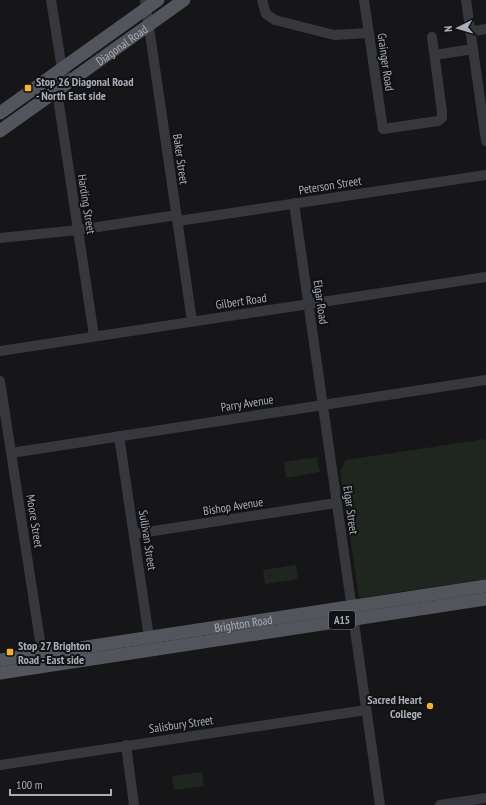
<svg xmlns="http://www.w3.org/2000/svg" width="486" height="805" viewBox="0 0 486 805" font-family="'PT Sans Narrow',sans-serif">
  <rect width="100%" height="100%" fill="#161618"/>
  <path fill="#1e261f" d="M 486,439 L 486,579 L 359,598 L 340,471 L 346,460 Z
    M 317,457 L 320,472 L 286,478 L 284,462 Z
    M 296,565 L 298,579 L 265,584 L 263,570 Z
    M 202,772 L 204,786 L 174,790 L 172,776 Z"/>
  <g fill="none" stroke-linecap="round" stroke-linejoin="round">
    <path stroke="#37383d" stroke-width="10" d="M 51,0 L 62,69 L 69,82
      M 145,0 L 192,321
      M 262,0 L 266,14 L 275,20 L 334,35 L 368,33
      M 364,0 L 383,129 L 438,121 L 442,118 L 442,112 L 432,37
      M 466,0 L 486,141
      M 470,32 L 486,29
      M 435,55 L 473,49
      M 50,78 L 57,91 L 94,336
      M 294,203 L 380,805
      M 178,221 L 486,175
      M 0,238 L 78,230 L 177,215
      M 0,351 L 486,277
      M 0,381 L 43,660
      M 119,436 L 150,644
      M 11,453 L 486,380
      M 134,534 L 336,503
      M 126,745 L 134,805
      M 0,765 L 366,710
      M 440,805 L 486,798"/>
    <g stroke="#53555c" stroke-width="13">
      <path d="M 0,113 L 158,0"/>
      <path id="s1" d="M 0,131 L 184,0"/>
      <path id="s2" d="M 0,660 L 486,586"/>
      <path d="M 0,673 L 486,599"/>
    </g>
  </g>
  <g fill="#f2b134" stroke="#111113" stroke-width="1.5">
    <rect x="24" y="84" width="8" height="8" rx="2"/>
    <rect x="6" y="648" width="8" height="8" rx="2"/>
    <circle cx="430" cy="706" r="4"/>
  </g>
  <g text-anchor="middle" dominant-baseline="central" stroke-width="4" stroke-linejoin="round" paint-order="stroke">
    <rect fill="#111113" stroke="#7b7e86" stroke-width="1" x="329" y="611" width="26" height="18" rx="3"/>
    <g font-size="11" font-weight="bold" fill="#a8adb8">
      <text x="342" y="620">A15</text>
    </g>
    <g font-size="12" fill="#a8adb8" stroke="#111113">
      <text stroke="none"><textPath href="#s1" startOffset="149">Diagonal Road</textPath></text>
      <text transform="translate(386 62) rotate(82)">Grainger Road</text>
      <text transform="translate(181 159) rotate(82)">Baker Street</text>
      <text transform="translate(330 185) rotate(-9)">Peterson Street</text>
      <text transform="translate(87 204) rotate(81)">Harding Street</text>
      <text transform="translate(241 301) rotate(-8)">Gilbert Road</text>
      <text transform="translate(321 302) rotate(82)">Elgar Road</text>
      <text transform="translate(247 403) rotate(-9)">Parry Avenue</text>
      <text transform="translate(233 506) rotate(-9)">Bishop Avenue</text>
      <text transform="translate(351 510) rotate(82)">Elgar Street</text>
      <text transform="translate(35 521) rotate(81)">Moore Street</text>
      <text transform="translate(148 540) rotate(81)">Sullivan Street</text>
      <text stroke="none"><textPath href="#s2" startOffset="246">Brighton Road</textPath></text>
      <text transform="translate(181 724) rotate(-8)">Salisbury Street</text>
    </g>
    <g font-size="12" font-weight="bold" fill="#a8adb8" stroke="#111113" text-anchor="start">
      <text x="36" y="81">Stop 26 Diagonal Road<tspan x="36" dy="14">- North East side</tspan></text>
      <text x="18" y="645">Stop 27 Brighton<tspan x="18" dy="14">Road - East side</tspan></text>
      <text x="422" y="699" text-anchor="end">Sacred Heart<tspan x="422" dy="14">College</tspan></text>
    </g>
  </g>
  <g transform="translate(458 28) rotate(265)" stroke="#111113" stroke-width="3" paint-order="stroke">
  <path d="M0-3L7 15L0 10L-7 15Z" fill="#a8adb8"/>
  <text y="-6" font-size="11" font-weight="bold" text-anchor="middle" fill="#a8adb8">N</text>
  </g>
  <path d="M10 789v6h101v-6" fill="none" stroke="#a8adb8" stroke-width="2"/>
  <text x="16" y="789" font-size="12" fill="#a8adb8" stroke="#111113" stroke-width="3" paint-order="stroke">100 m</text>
</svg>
